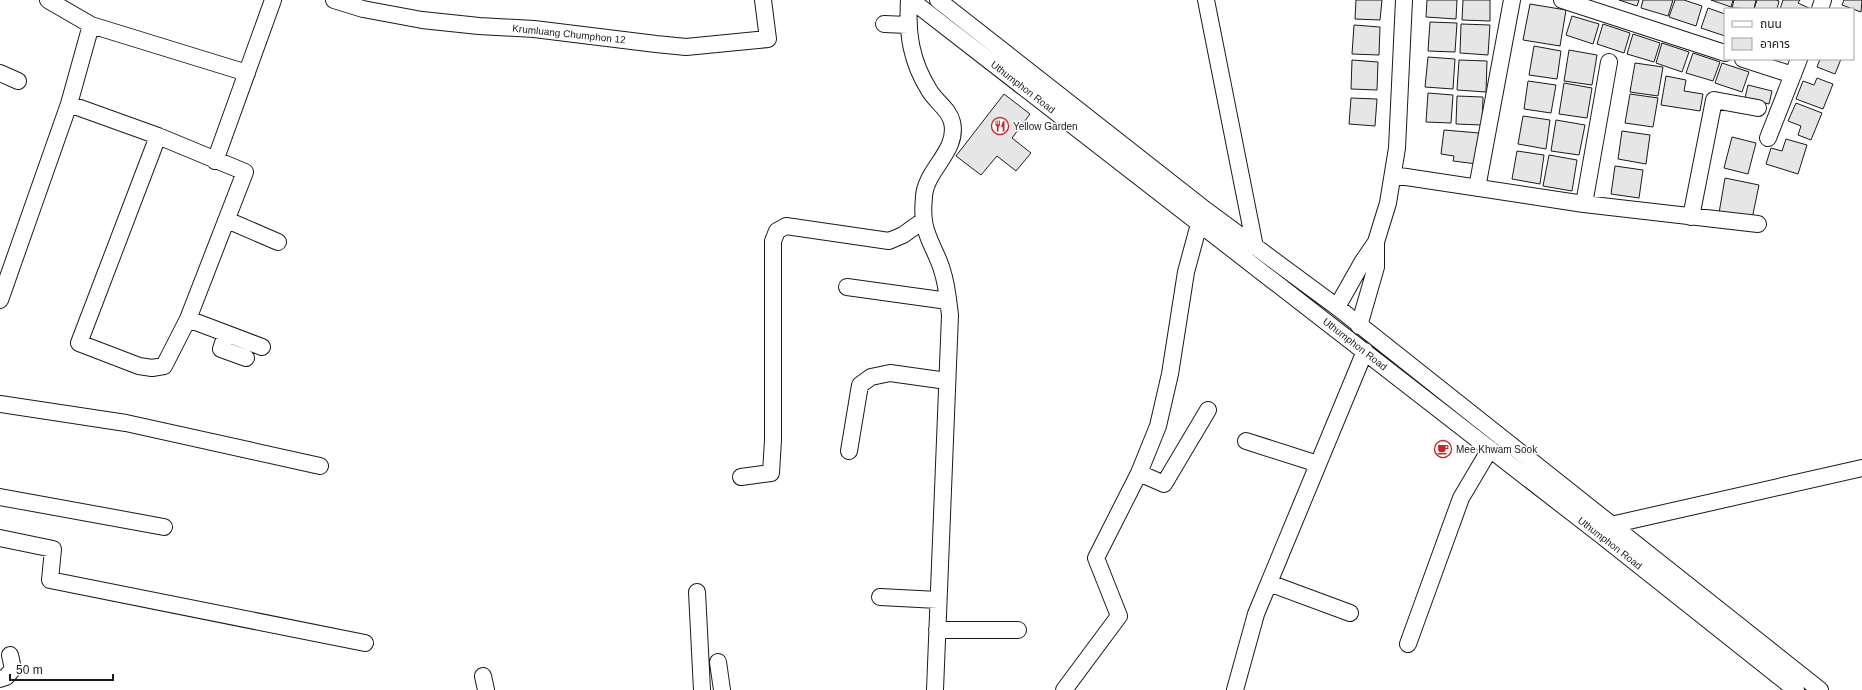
<svg xmlns="http://www.w3.org/2000/svg" width="1862" height="690" viewBox="0 0 1862 690" font-family="Helvetica,'Noto Sans Thai',sans-serif">
  <rect width="100%" height="100%" fill="#fff"/>
  <path fill="#e6e6e6" stroke="#1a1a1a" d="M 1356,0 L 1382,0 L 1380,20 L 1355,19 Z
    M 1427,0 L 1457,0 L 1456,19 L 1426,17 Z
    M 1463,0 L 1490,0 L 1490,21 L 1462,20 Z
    M 1619,0 L 1639,0 L 1637,6 Z
    M 1643,0 L 1673,0 L 1668,16 L 1641,8 Z
    M 1675,0 L 1684,0 L 1702,6 L 1696,26 L 1669,17 Z
    M 1711,0 L 1733,0 L 1731,7 Z
    M 1734,0 L 1756,0 L 1754,9 L 1732,8 Z
    M 1757,0 L 1776,0 L 1779,1 L 1777,9 L 1754,9 Z
    M 1783,0 L 1800,0 L 1798,3 L 1811,9 L 1780,9 Z
    M 1844,0 L 1862,0 L 1861,12 L 1842,5 Z
    M 1530,4 L 1566,10 L 1560,46 L 1523,40 Z
    M 1708,8 L 1725,14 L 1725,36 L 1701,28 Z
    M 1572,16 L 1599,24 L 1593,44 L 1566,35 Z
    M 1430,22 L 1457,23 L 1455,52 L 1428,51 Z
    M 1461,24 L 1490,25 L 1488,55 L 1460,53 Z
    M 1603,24 L 1630,33 L 1624,53 L 1597,44 Z
    M 1354,25 L 1380,27 L 1379,55 L 1352,54 Z
    M 1633,34 L 1660,43 L 1654,62 L 1627,54 Z
    M 1662,43 L 1689,52 L 1682,72 L 1656,63 Z
    M 1534,46 L 1561,51 L 1557,79 L 1529,75 Z
    M 1569,50 L 1597,55 L 1592,85 L 1564,81 Z
    M 1693,53 L 1720,62 L 1713,81 L 1686,73 Z
    M 1428,57 L 1455,59 L 1453,89 L 1425,87 Z
    M 1820,59 L 1841,59 L 1835,74 L 1817,67 Z
    M 1352,60 L 1378,62 L 1377,90 L 1351,89 Z
    M 1459,60 L 1487,61 L 1486,92 L 1457,90 Z
    M 1635,63 L 1663,67 L 1658,96 L 1630,92 Z
    M 1722,63 L 1749,72 L 1742,92 L 1715,83 Z
    M 1666,76 L 1686,80 L 1684,91 L 1703,94 L 1700,111 L 1661,105 Z
    M 1817,78 L 1833,84 L 1823,109 L 1796,99 L 1803,81 L 1814,85 Z
    M 1528,81 L 1556,85 L 1551,113 L 1524,109 Z
    M 1564,83 L 1592,88 L 1587,118 L 1559,114 Z
    M 1748,85 L 1772,91 L 1769,104 L 1745,98 Z
    M 1428,93 L 1453,95 L 1451,123 L 1426,122 Z
    M 1004,94 L 1030,114 L 1012,138 L 1031,153 L 1016,171 L 997,156 L 981,175 L 956,156 Z
    M 1630,94 L 1658,98 L 1653,127 L 1625,123 Z
    M 1457,96 L 1483,97 L 1482,125 L 1456,124 Z
    M 1351,98 L 1377,99 L 1375,126 L 1349,124 Z
    M 1796,103 L 1822,113 L 1811,140 L 1798,135 L 1801,126 L 1788,121 Z
    M 1523,116 L 1550,120 L 1546,149 L 1518,144 Z
    M 1556,120 L 1585,125 L 1579,155 L 1551,151 Z
    M 1444,130 L 1479,133 L 1477,164 L 1453,161 L 1454,156 L 1441,154 Z
    M 1622,131 L 1650,135 L 1646,164 L 1618,159 Z
    M 1732,137 L 1756,143 L 1748,174 L 1724,168 Z
    M 1786,139 L 1807,145 L 1798,174 L 1766,164 L 1771,148 L 1782,151 Z
    M 1517,151 L 1544,155 L 1540,184 L 1512,179 Z
    M 1549,155 L 1577,160 L 1572,191 L 1543,186 Z
    M 1615,166 L 1643,170 L 1639,198 L 1611,194 Z
    M 1725,178 L 1759,185 L 1752,219 L 1719,213 Z"/>
  <g fill="none" stroke-linecap="round" stroke-linejoin="round">
    <g stroke="#1a1a1a" stroke-width="18">
      <path id="minor" d="M 48,0 L 91,25 L 247,73
        M 334,0 L 363,9 L 422,20 L 479,26 L 534,29 L 656,44 L 686,47 L 768,39 L 763,0
        M 909,0 C 907,34 911,61 929,90 C 936,102 949,109 952,122 C 959,151 925,170 924,197 C 923,207 923,221 926,230 C 930,244 938,256 942,270 C 947,285 948,299 950,315 L 935,690
        M 911,0 L 1602,536 L 1796,690
        M 938,0 L 1207,211 L 1337,307 L 1820,690
        M 1206,0 L 1255,247
        M 1562,0 L 1725,53
        M 1820,9 L 1823,0
        M 884,24 L 908,25
        M 1743,59 L 1793,75
        M 0,73 L 18,81
        M 69,104 L 158,136 L 245,172 L 188,319 L 164,366 L 152,368 L 139,366 L 79,343 L 158,136
        M 1768,138 L 1799,59
        M 215,161 L 273,0
        M 1393,175 L 1584,204 L 1758,224
        M 1477,188 L 1512,0
        M 1584,204 L 1609,62
        M 1691,217 L 1714,100 L 1758,108
        M 227,220 L 278,242
        M 847,287 L 948,301
        M 0,300 L 69,104 L 91,25
        M 1337,307 L 1363,261 L 1376,242
        M 188,319 L 262,347
        M 1359,326 L 1376,267 L 1376,242 L 1388,203 L 1397,148 L 1404,0
        M 226,334 L 221,349 L 246,358
        M 0,404 L 126,423 L 320,466
        M 1246,441 L 1318,464
        M 849,451 L 860,385 L 871,377 L 890,373 L 947,381
        M 1139,473 L 1164,484 L 1208,410
        M 741,477 L 771,473 L 773,440 L 773,241 L 777,231 L 786,226 L 889,241 L 903,235 L 924,220
        M 0,497 L 164,527
        M 1611,525 L 1862,468
        M 0,538 L 53,549 L 50,580 L 365,643
        M 1269,583 L 1350,613
        M 697,592 L 702,690
        M 880,597 L 938,600
        M 937,630 L 1018,630
        M 1408,644 L 1461,498 L 1490,449
        M 718,662 L 722,690
        M 483,676 L 486,690
        M 0,679 L 6,677 L 13,669 L 10,655
        M 1064,690 L 1119,616 L 1096,558 L 1139,473 L 1158,426 L 1170,374 L 1186,272 L 1199,224
        M 1235,690 L 1256,614 L 1365,351"/>
    </g>
    <use href="#minor" stroke="#fff" stroke-width="16"/>
  </g>
  <defs>
    <g id="restaurant-ring" transform="scale(0.9)"><circle r="9.5" fill="#fff" stroke="#c62828" stroke-width="1.5"/><path d="M-5-6h1v4h1v-4h1v4h1v-4h1v5L-1.5 .5V6h-2V.5L-5-1ZM5-6V6H3V1.5H1.5Q1.5-4 5-6Z" fill="#c62828"/></g>
    <g id="cafe-ring" transform="scale(0.9)"><circle r="9.5" fill="#fff" stroke="#c62828" stroke-width="1.5"/><path d="M-5.5-4.5H6V0H3Q3 3.5 0 3.5H-2.5Q-5.5 3.5-5.5 0ZM3-3.2v2h1.7v-2ZM-6 4.5H4V6H-6Z" fill="#c62828"/></g>
  </defs>
  <g fill-rule="evenodd">
    <use href="#restaurant-ring" x="1000" y="126"/>
    <use href="#cafe-ring" x="1443" y="449"/>
  </g>
  <g text-anchor="middle" dominant-baseline="central" stroke-width="3" stroke-linejoin="round" paint-order="stroke">
    <g font-size="10" fill="#1a1a1a" stroke="#fff">
      <text transform="translate(569 34) rotate(6)">Krumluang Chumphon 12</text>
      <text transform="translate(1023 87) rotate(38)">Uthumphon Road</text>
      <text transform="translate(1355 344) rotate(38)">Uthumphon Road</text>
      <text transform="translate(1610 543) rotate(38)">Uthumphon Road</text>
    </g>
    <g font-size="10" fill="#1a1a1a" stroke="#fff" text-anchor="start">
      <text x="1013" y="126">Yellow Garden</text>
      <text x="1456" y="449">Mee Khwam Sook</text>
    </g>
  </g>
  <rect x="1724" y="8" width="130" height="52" fill="#ffffff" stroke="#a3a3a3"/>
  <rect x="1732" y="21" width="20" height="6" fill="#ffffff" stroke="#a3a3a3"/>
  <text x="1760" y="28" font-size="12" fill="#1a1a1a">ถนน</text>
  <rect x="1732" y="38" width="20" height="12" fill="#e6e6e6" stroke="#a3a3a3"/>
  <text x="1760" y="48" font-size="12" fill="#1a1a1a">อาคาร</text>
  <path d="M10 674v6h103v-6" fill="none" stroke="#1a1a1a" stroke-width="2"/>
  <text x="16" y="674" font-size="12" fill="#1a1a1a" stroke="#ffffff" stroke-width="3" paint-order="stroke">50 m</text>
</svg>
